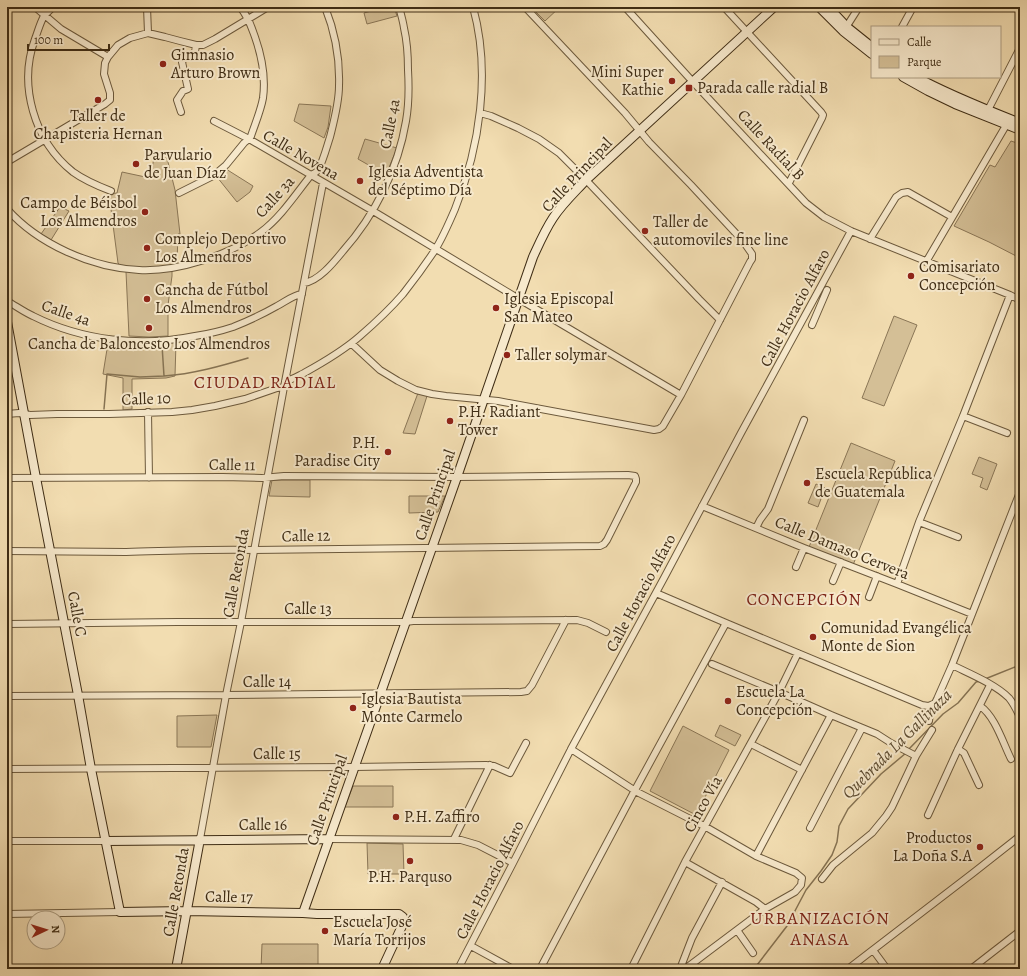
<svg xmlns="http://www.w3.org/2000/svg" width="1027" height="976" viewBox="0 0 1027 976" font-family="Alegreya,serif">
  <rect width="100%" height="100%" fill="#f2ddb1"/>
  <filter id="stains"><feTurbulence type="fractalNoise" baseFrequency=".005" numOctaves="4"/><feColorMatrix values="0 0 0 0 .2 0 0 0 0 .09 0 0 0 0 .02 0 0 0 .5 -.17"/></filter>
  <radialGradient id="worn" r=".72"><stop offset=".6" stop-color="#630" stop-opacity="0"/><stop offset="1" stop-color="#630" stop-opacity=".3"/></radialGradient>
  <path fill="#d4bf96" stroke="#8a7656" d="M 385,7 L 394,7 L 397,16 L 367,24 L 364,13 Z
    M 541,7 L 560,7 L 545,21 L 536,12 Z
    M 299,104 L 331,106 L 328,127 L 324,138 L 294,121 Z
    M 365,139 L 397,148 L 386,175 L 358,159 Z
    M 1011,141 L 1020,144 L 1020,258 L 989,242 L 954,226 L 990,165 L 995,167 Z
    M 154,158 L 167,158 L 175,190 L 180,234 L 178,234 L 177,263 L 172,270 L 172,276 L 168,305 L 168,336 L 149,337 L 129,336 L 126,272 L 118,263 L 109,194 L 117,193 L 122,172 L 150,178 Z
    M 226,169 L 253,186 L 250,192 L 237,202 L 217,177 Z
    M 60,207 L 69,211 L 51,240 L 41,234 Z
    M 894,316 L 917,325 L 884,406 L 862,398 Z
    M 176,342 L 175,376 L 166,378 L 132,379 L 132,409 L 123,410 L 123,378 L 103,374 L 108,343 L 130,345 L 151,345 Z
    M 418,393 L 427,396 L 415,434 L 403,433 Z
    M 851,443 L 895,461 L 853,565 L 809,547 Z
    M 979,457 L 997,464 L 987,490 L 980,487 L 983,478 L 972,474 Z
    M 272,480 L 310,480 L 310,497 L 269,496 Z
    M 816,484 L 825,488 L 818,507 L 808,503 Z
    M 409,496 L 445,496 L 438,512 L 409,513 Z
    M 217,715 L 211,747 L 177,747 L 177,716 Z
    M 720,725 L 741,735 L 735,746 L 715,736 Z
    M 683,726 L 729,750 L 696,815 L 650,791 Z
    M 353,786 L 393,786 L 393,807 L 345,807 Z
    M 367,843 L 403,844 L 404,874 L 368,874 Z
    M 262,944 L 318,944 L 318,969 L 261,969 Z"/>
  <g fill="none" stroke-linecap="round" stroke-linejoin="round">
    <path stroke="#867353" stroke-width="1.5" d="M 164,376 C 193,374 221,366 248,358
      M 104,409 L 107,374 L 140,377 L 164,376 L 162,345
      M 985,679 L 1020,665
      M 908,750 L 943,714 L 958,703 L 976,682 L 980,681
      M 754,969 L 787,926 L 806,890 L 821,871 L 832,855 L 837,842 L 839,826 L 848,809 L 881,774 L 906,753"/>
    <g stroke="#6c593c" stroke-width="8">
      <path id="street" d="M 35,7 L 61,29 L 108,57
        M 53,7 C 50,10 47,13 44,16 C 40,23 38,31 35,39 C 18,85 34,141 73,172 C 84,180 98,186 111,191
        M 147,7 L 148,33
        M 625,7 L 693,82 L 806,203 L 824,217 L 851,231 L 1010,295 L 1020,300
        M 724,7 L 821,112 L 823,115 L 822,118 L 789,183
        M 902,27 L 913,7
        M 845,29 L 859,7
        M 988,110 L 1020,48
        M 181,112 L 177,100 L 183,91 L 188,89 L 182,62 L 185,57 L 195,52 L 196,45
        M 480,113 L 491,116 L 518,128 L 539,139 L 559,153 L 586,180 L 699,299 L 720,320
        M 214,121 L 249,139 L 373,211 L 519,299 L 681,395
        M 7,162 L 105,104 L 110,100 L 110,93 L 104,74 L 105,63 L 108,57 L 118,45 L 130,38 L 148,33 L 165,37 L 180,41 L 196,45 L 203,45 L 215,39 L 268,7
        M 179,193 L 213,176 L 226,165 L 244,143 L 249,139 L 251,136 C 255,124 261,110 263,98 C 266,76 262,57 255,37 C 251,26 248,16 240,7
        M 7,209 C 38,244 92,268 139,270 C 177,272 230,255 261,232 C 281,217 295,195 311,175 C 313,174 317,172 318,170 C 323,162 327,146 330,137 C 334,121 339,103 339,86 C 340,58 335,32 325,7
        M 870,239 L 896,197 L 902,193 L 908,192 L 952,217
        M 926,262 L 1008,122
        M 304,283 C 319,281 334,262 343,251 C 375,215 398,169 406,121 C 409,104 409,87 408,70 C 408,56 407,41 404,28 C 403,21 401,14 399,7
        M 7,301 C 16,306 24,312 33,316 C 83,341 141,347 195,336 C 208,334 221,331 233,327 C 248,321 263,314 277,306 C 285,302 293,295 302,294
        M 812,325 L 827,290
        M 352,344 L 380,370 L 398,381 L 416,390 L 432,394 L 446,396 L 498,401 L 654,430 L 659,429 L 663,426 L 681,395 L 750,262 L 752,259 L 752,254 L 743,241 L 691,185 L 649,142 L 625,113 L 525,7
        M 285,381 C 292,380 298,376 304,373 C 324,362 343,351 360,336 C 375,323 390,309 403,294 C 414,280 425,265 435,250 C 443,237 449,223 455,209 C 480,147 491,72 473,7
        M 148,412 L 149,478
        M 7,414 L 19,413 L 30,415 L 57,414 L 109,414 L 172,412 L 192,410 L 215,406 L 245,399 L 277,388 L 284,387
        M 963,416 L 1007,433
        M 7,478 L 222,477 L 262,478 L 284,476 L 457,477 L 628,475 L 635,476 L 636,479 L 636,482 L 607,540 L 604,544 L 600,546 L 254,550 C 211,549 169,551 126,552 C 86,552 47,551 7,551
        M 702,506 L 804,548 L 897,584 L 972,614
        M 919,522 L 958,537
        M 756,528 L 760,520 L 768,509 L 804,420
        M 796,567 L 804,548
        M 833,581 L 841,562
        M 897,584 L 919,522 L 963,416 L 1010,295
        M 656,593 L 726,623 L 922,705 L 928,706 L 931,705
        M 869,597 L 877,576
        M 7,624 L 177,622 L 406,622 L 413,621 L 577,620 L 588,623 L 606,632
        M 712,664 L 779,692 L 831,715 L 877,734 L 891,743 L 916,756
        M 952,665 C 970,674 995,684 1009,698 C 1014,704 1017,711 1020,717
        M 7,696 L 226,695 L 521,692 L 527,691 L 532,685 L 566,620
        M 931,705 L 935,703 L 937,699 L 952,665 L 1020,492
        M 980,706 C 995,716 1003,743 1011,759
        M 929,721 L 931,705
        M 751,744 L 802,770
        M 571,749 L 637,792 L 706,827 L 756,856 L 796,873 L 802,878 L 801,885 L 795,892 L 765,909 L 685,969
        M 958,749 L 964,753 L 979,785
        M 7,769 L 354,767 L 486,765 L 494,766 L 510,773 L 526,743
        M 928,815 L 958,749 L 990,685
        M 810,828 L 862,728
        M 200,839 L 226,695 L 241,622 L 284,387 L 323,183
        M 329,839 L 461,840 L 478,845 L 513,863
        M 454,839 L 490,765
        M 7,841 L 105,841
        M 756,856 L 831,715
        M 685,862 L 756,902 L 765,909
        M 822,879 L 833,865 L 872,833 L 886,816 L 892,807 L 916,756 L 932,730
        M 7,914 L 120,912
        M 737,930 L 753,953
        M 471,946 L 513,969
        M 873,950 L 887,969
        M 458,969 L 513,863 L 571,749 L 664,578 L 741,433 L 851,231
        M 540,969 L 635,790 L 726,623
        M 631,969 L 685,862 L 779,692 L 798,653
        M 680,969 L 692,938 L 722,882
        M 848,969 L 973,873 L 1020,836
        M 971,969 L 1020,931"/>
    </g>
    <g stroke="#3f2d15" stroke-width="10">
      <path id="secondary" d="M 819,7 L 843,31 L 872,54
        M 828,7 L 847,27 L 872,47
        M 903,77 L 928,91 L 955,104 L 1020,130
        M 916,77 C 949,95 985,109 1020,123
        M 7,322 L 36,478 L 78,695 L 91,769 L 120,912 L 187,911 L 303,913 L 317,914 L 399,914 L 403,917 L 402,926 L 382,969
        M 105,841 L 329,839
        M 303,913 L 457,477 L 533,257 C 539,244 545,230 553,218 C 562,204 575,192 586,180 L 774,7
        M 176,969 L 200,839"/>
    </g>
    <use href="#street" stroke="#f7e9cc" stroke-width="6"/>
    <use href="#secondary" stroke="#f7e9cc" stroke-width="8"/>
  </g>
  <g fill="#8f2418" stroke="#f7e9cc" stroke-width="1.5">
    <circle cx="163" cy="64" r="4"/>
    <circle cx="672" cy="81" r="4"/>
    <rect x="685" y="84" width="8" height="8" rx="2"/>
    <circle cx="98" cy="100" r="4"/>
    <circle cx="136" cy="164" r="4"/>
    <circle cx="360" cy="181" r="4"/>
    <circle cx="145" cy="212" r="4"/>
    <circle cx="645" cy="231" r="4"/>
    <circle cx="147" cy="248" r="4"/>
    <circle cx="911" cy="276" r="4"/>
    <circle cx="147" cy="299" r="4"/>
    <circle cx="496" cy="308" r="4"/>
    <circle cx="149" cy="328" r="4"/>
    <circle cx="507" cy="355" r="4"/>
    <circle cx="450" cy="421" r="4"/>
    <circle cx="388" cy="452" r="4"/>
    <circle cx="807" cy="483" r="4"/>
    <circle cx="813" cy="637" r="4"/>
    <circle cx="728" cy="701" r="4"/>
    <circle cx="353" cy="708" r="4"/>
    <circle cx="396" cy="817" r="4"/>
    <circle cx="980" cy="847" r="4"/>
    <circle cx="410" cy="861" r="4"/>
    <circle cx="325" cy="931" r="4"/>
  </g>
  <g text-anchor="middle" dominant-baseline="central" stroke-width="4" stroke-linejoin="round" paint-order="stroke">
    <g font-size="16" fill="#3f2d15" stroke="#f7e9cc" text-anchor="start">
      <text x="171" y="55">Gimnasio<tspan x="171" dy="18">Arturo Brown</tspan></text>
      <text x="664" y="72" text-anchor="end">Mini Super<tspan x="664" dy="18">Kathie</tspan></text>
      <text x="697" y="88">Parada calle radial B</text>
      <text x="98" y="116" text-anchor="middle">Taller de<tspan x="98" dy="18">Chapisteria Hernan</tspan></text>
      <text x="144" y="155">Parvulario<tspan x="144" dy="18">de Juan Díaz</tspan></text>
      <text x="368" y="172">Iglesia Adventista<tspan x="368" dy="18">del Séptimo Día</tspan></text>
      <text x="137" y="203" text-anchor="end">Campo de Béisbol<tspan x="137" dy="18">Los Almendros</tspan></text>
      <text x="653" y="222">Taller de<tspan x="653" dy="18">automoviles fine line</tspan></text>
      <text x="155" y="239">Complejo Deportivo<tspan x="155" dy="18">Los Almendros</tspan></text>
      <text x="919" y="267">Comisariato<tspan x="919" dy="18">Concepción</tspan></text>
      <text x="155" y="290">Cancha de Fútbol<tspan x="155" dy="18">Los Almendros</tspan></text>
      <text x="504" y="299">Iglesia Episcopal<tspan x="504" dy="18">San Mateo</tspan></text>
      <text x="149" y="344" text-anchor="middle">Cancha de Baloncesto Los Almendros</text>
      <text x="515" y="355">Taller solymar</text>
      <text x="458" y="412">P.H. Radiant<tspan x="458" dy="18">Tower</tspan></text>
      <text x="380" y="443" text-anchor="end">P.H.<tspan x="380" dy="18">Paradise City</tspan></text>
      <text x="815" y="474">Escuela República<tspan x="815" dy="18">de Guatemala</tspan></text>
      <text x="821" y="628">Comunidad Evangélica<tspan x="821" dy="18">Monte de Sion</tspan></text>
      <text x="736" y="692">Escuela La<tspan x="736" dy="18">Concepción</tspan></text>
      <text x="361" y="699">Iglesia Bautista<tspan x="361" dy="18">Monte Carmelo</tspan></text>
      <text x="404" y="817">P.H. Zaffiro</text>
      <text x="972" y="838" text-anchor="end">Productos<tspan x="972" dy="18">La Doña S.A</tspan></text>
      <text x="410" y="877" text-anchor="middle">P.H. Parquso</text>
      <text x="333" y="922">Escuela José<tspan x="333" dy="18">María Torrijos</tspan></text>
    </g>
    <g font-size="16" fill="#3f2d15" stroke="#f7e9cc">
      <text transform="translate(390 124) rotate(-79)">Calle 4a</text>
      <text transform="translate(771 145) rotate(47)">Calle Radial B</text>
      <text transform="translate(301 155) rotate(30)">Calle Novena</text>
      <text transform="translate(577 175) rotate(-47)">Calle Principal</text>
      <text transform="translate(275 197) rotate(-48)">Calle 3a</text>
      <text transform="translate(795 308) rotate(-62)">Calle Horacio Alfaro</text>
      <text transform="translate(66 313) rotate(19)">Calle 4a</text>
      <text transform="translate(146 399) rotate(-2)">Calle 10</text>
      <text transform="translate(232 465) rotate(1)">Calle 11</text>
      <text transform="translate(435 495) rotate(-71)">Calle Principal</text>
      <text transform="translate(306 536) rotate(-1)">Calle 12</text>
      <text transform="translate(842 548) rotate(22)">Calle Damaso Cervera</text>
      <text transform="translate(236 573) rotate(-80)">Calle Retonda</text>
      <text transform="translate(641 593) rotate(-62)">Calle Horacio Alfaro</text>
      <text x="308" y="609">Calle 13</text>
      <text transform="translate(77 614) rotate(79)">Calle C</text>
      <text x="267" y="682">Calle 14</text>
      <text x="277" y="754">Calle 15</text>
      <text transform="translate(327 800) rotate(-71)">Calle Principal</text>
      <text transform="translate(703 804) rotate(-61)">Cinco Vía</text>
      <text x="263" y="825">Calle 16</text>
      <text transform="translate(490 880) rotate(-63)">Calle Horacio Alfaro</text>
      <text transform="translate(176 892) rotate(-80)">Calle Retonda</text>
      <text transform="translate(229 897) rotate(1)">Calle 17</text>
    </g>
    <g font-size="17" letter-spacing="1" fill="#7a1f14" stroke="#f7e9cc">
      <text x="804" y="599">CONCEPCIÓN</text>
    </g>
    <g font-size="17" font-style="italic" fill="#5c4a2f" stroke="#f7e9cc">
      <text transform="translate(897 744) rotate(-45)">Quebrada La Gallinaza</text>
    </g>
    <g font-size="18" letter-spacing="1" fill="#7a1f14" stroke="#f7e9cc">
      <text x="265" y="382">CIUDAD RADIAL</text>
      <text x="820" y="918">URBANIZACIÓN<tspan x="820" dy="21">ANASA</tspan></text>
    </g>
  </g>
  <rect width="1027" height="976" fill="none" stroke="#f2ddb1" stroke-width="24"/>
  <rect x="8" y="8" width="1011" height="960" fill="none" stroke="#3f2d15" stroke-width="2"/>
  <rect x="12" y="12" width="1003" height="952" fill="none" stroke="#3f2d15"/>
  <rect x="871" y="26" width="130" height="52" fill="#f7e9cc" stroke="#ad9e83"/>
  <rect x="879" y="39" width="20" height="6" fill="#f7e9cc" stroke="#ad9e83"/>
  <text x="907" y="46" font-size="12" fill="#3f2d15">Calle</text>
  <rect x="879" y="56" width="20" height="12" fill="#d4bf96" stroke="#ad9e83"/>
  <text x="907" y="66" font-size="12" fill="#3f2d15">Parque</text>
  <g transform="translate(46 930) rotate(86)"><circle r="19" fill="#f7e9cc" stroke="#ad9e83"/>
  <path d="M0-3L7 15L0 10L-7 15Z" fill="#8f2418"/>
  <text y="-6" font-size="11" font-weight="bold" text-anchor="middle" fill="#3f2d15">N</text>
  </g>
  <path d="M28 44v6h81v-6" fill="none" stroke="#3f2d15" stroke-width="2"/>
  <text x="34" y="44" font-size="12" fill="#3f2d15" stroke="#f7e9cc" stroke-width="3" paint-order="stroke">100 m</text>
  <rect width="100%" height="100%" filter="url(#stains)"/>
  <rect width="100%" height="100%" fill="url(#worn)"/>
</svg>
